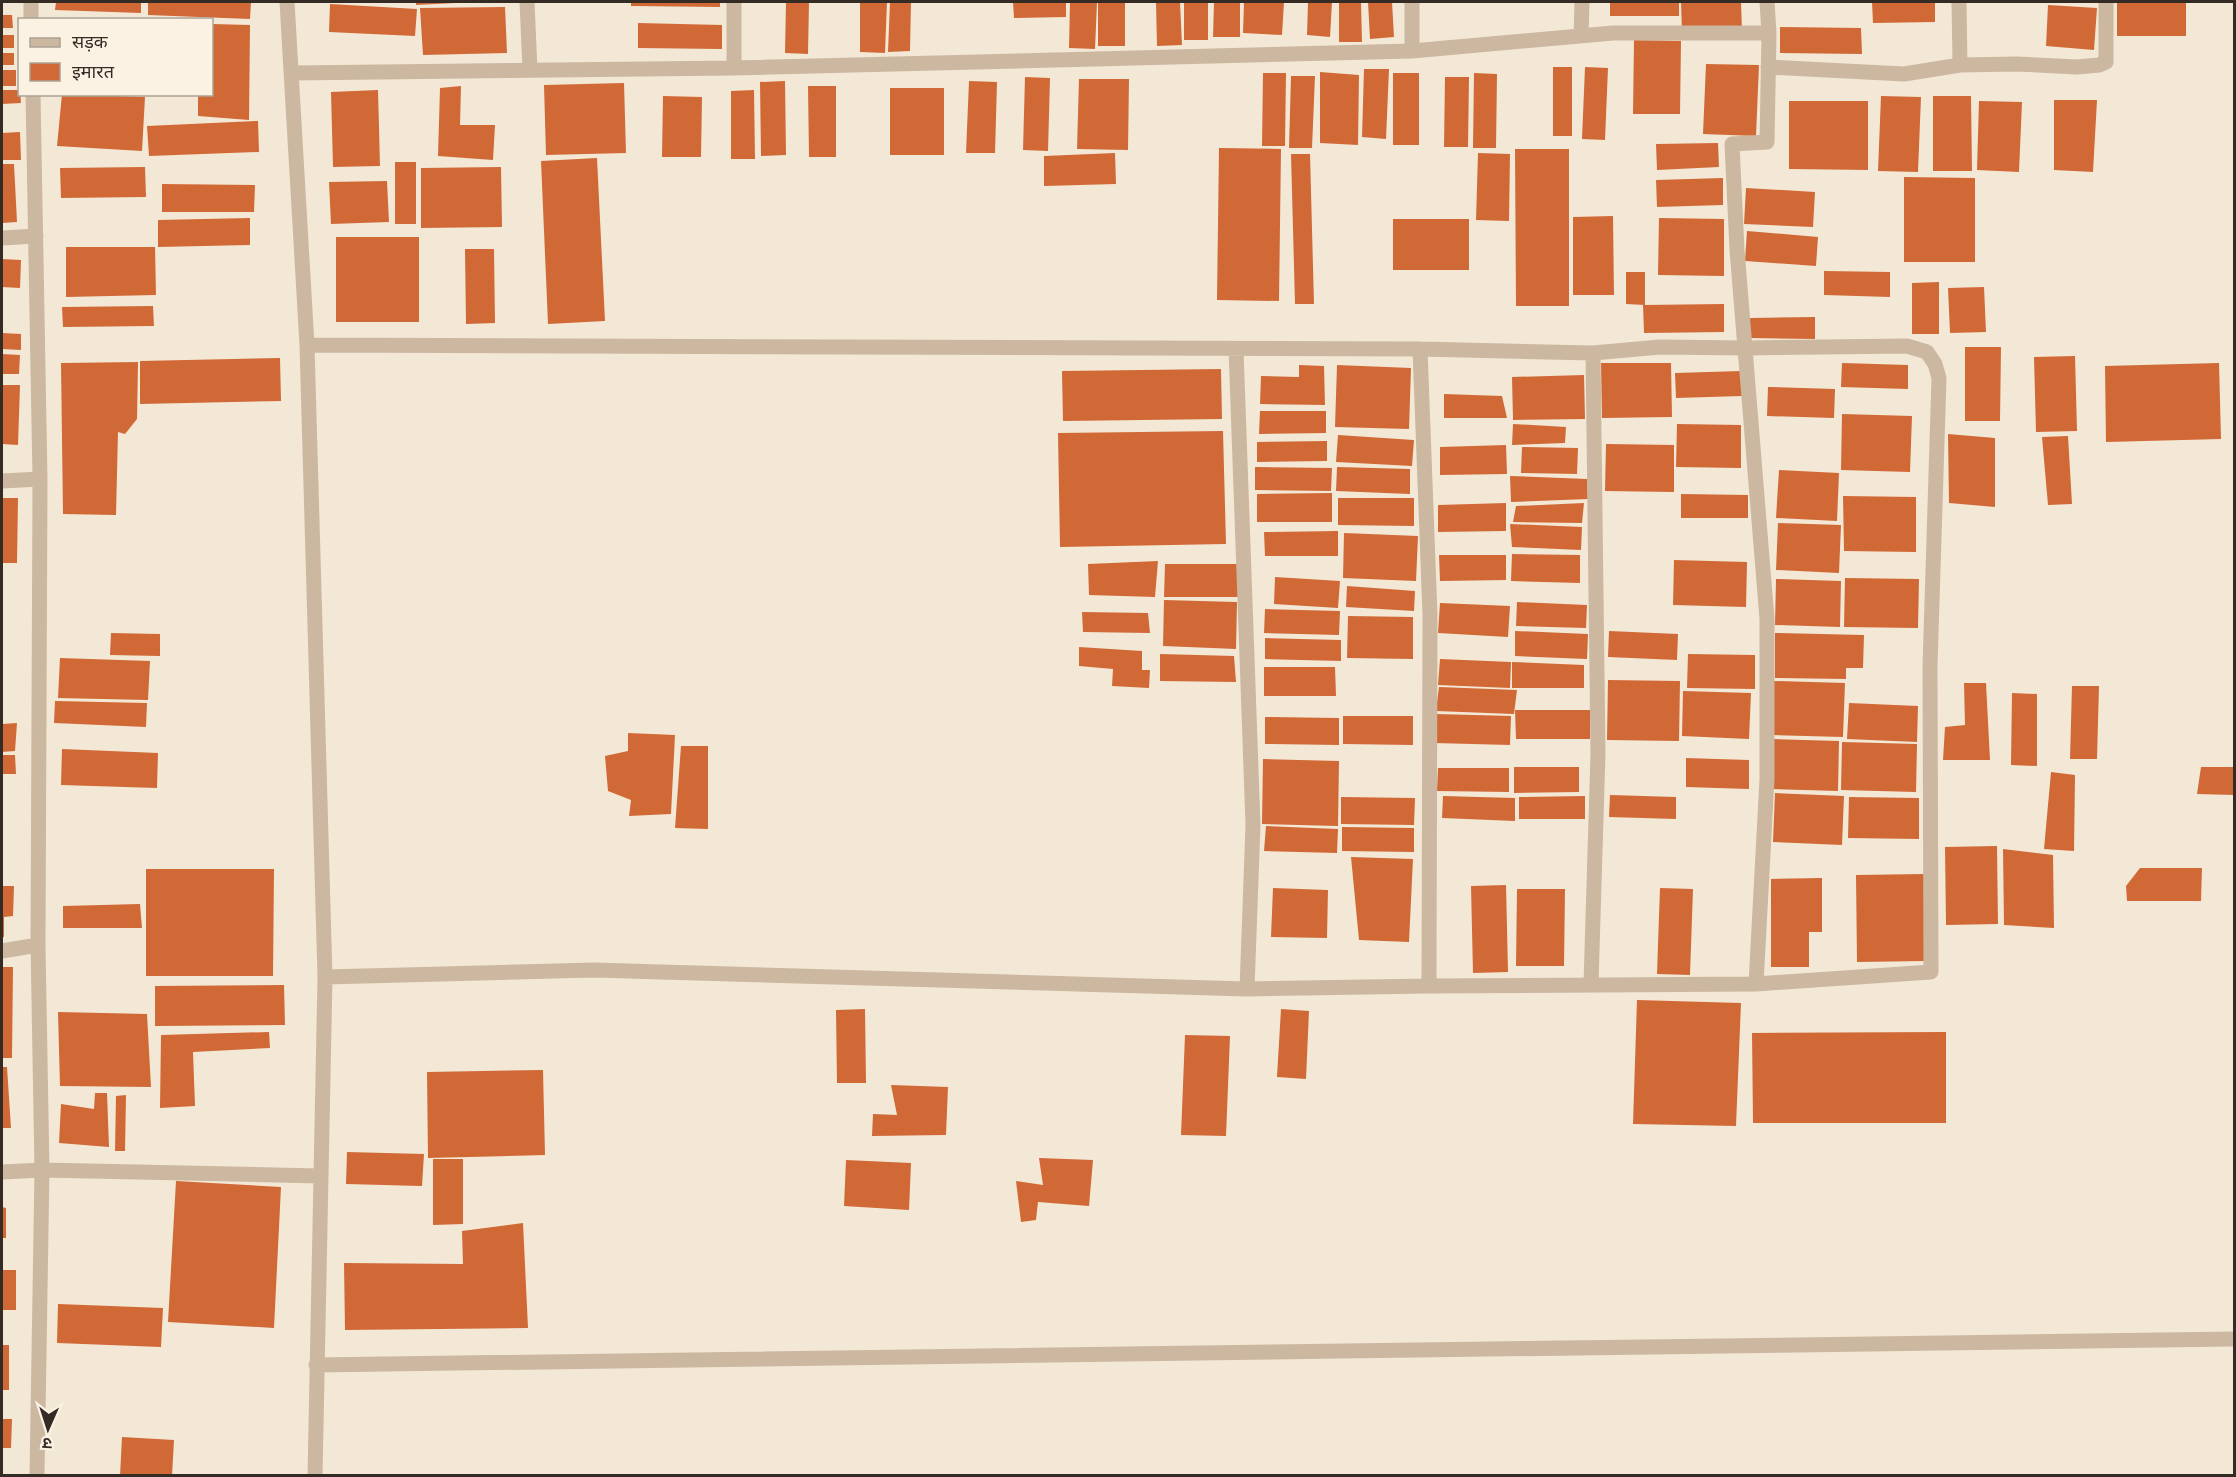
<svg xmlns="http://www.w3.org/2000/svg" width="2236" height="1477" viewBox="0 0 2236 1477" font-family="Manrope,'Noto Sans Devanagari',sans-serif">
  <rect width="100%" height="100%" fill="#f3e8d6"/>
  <path fill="#d16936" d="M 56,2 L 141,2 L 141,13 L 55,10 Z
    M 148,2 L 251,2 L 250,19 L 148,15 Z
    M 416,2 L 456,2 L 456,3 L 416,5 Z
    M 631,2 L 720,2 L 720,7 L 631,6 Z
    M 786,2 L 809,2 L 808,54 L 785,53 Z
    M 860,2 L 887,2 L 885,53 L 860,52 Z
    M 890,2 L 911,2 L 910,51 L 888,52 Z
    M 1013,2 L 1066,2 L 1066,17 L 1014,18 Z
    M 1070,2 L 1097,2 L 1095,49 L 1069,48 Z
    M 1098,2 L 1125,2 L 1125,46 L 1098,46 Z
    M 1156,2 L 1180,2 L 1182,45 L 1157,46 Z
    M 1184,2 L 1208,2 L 1208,40 L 1184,40 Z
    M 1214,2 L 1240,2 L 1240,37 L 1213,37 Z
    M 1244,2 L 1284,2 L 1282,35 L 1243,33 Z
    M 1308,2 L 1332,2 L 1330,37 L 1307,35 Z
    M 1339,2 L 1361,2 L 1362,42 L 1339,42 Z
    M 1368,2 L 1392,2 L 1394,37 L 1370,39 Z
    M 1610,2 L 1679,2 L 1679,16 L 1610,16 Z
    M 1681,2 L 1741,2 L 1742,31 L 1682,32 Z
    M 1872,2 L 1935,2 L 1935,22 L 1873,23 Z
    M 2117,2 L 2186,2 L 2186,36 L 2117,36 Z
    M 330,4 L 417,9 L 415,36 L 329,32 Z
    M 2048,5 L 2097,8 L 2094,50 L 2046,46 Z
    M 505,7 L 507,53 L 423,55 L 420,8 Z
    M 2,15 L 12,15 L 13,28 L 2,28 Z
    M 638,23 L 722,25 L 722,49 L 638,48 Z
    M 212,24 L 250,25 L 249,120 L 198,116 L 198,94 L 212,94 Z
    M 1780,27 L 1861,28 L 1862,54 L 1780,53 Z
    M 2,35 L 14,35 L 14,48 L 2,48 Z
    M 1634,40 L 1681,41 L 1680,114 L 1633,114 Z
    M 2,53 L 14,53 L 14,65 L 2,65 Z
    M 1706,64 L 1759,65 L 1756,136 L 1703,134 Z
    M 1553,67 L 1572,67 L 1572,136 L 1553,136 Z
    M 1585,67 L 1608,68 L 1605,140 L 1582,139 Z
    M 1364,69 L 1389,69 L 1386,139 L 1362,137 Z
    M 2,70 L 16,70 L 16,86 L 2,86 Z
    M 1320,72 L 1359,75 L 1358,145 L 1320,143 Z
    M 1263,73 L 1286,73 L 1285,146 L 1262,146 Z
    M 1393,73 L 1419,73 L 1419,145 L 1393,145 Z
    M 1474,73 L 1497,74 L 1496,148 L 1473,148 Z
    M 1291,76 L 1315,76 L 1312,148 L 1289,148 Z
    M 1025,77 L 1050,78 L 1048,151 L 1023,150 Z
    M 1445,77 L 1469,77 L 1468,147 L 1444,147 Z
    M 1079,79 L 1129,79 L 1128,150 L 1077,149 Z
    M 785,81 L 786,155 L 761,156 L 760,82 Z
    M 969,81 L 997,82 L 995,153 L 966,153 Z
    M 624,83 L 626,153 L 546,155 L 544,85 Z
    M 461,86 L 460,125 L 495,125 L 493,160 L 438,156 L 440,88 Z
    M 808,86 L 836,86 L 836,157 L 809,157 Z
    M 890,88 L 944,88 L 944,155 L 890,155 Z
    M 2,90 L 20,90 L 21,103 L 2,104 Z
    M 378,90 L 380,166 L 333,167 L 331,92 Z
    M 754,90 L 755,159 L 731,159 L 731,91 Z
    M 62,94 L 145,97 L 142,151 L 57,146 Z
    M 663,96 L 702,97 L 701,157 L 662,157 Z
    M 1881,96 L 1921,97 L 1918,172 L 1878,171 Z
    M 1933,96 L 1971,96 L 1972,171 L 1933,171 Z
    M 2054,100 L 2097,100 L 2093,172 L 2054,170 Z
    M 1789,101 L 1868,101 L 1868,170 L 1789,169 Z
    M 1979,101 L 2022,102 L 2019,172 L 1977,170 Z
    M 256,121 L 258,121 L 259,152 L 149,156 L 147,126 Z
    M 20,132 L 21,160 L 2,160 L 2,133 Z
    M 1718,143 L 1719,167 L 1657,170 L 1656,144 Z
    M 1219,148 L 1281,149 L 1279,301 L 1217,300 Z
    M 1515,149 L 1569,149 L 1569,306 L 1516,306 Z
    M 1115,153 L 1116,184 L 1044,186 L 1044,156 Z
    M 1478,153 L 1510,154 L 1509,221 L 1476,220 Z
    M 1291,154 L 1310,154 L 1314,304 L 1295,304 Z
    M 597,158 L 605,321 L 548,324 L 541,161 Z
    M 395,162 L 416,162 L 416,224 L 395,224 Z
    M 2,164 L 14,164 L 17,222 L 2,223 Z
    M 145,167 L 146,197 L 61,198 L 60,168 Z
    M 501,167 L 502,227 L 421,228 L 421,168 Z
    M 1904,177 L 1975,178 L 1975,262 L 1904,262 Z
    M 1723,178 L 1723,205 L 1657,207 L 1656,180 Z
    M 387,181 L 389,222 L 331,224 L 329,182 Z
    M 162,184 L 255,185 L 254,212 L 162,212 Z
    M 1746,188 L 1815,192 L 1813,227 L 1744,224 Z
    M 1613,216 L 1614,295 L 1573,295 L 1573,217 Z
    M 250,218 L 250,245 L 158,247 L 158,220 Z
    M 1659,218 L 1724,219 L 1724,276 L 1658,275 Z
    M 1393,219 L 1469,219 L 1469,270 L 1393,270 Z
    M 1747,231 L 1818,237 L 1816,266 L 1745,261 Z
    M 336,237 L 419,237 L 419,322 L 336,322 Z
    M 66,247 L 155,247 L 156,295 L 66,297 Z
    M 465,249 L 494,249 L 495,323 L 466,324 Z
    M 2,259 L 21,260 L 20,288 L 2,287 Z
    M 1824,271 L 1890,272 L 1890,297 L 1824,295 Z
    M 1626,272 L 1645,272 L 1645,305 L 1626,304 Z
    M 1939,282 L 1939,334 L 1912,334 L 1912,283 Z
    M 1984,287 L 1986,332 L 1950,333 L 1948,288 Z
    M 1724,304 L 1724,332 L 1644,333 L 1643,305 Z
    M 153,306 L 154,326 L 63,327 L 62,307 Z
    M 1815,317 L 1815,339 L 1750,338 L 1750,318 Z
    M 2,333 L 21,334 L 21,350 L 2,349 Z
    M 1965,347 L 2001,347 L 2000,421 L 1965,421 Z
    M 2,354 L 20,355 L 19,374 L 2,374 Z
    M 2075,356 L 2077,431 L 2036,432 L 2034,357 Z
    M 280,358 L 281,401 L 140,404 L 140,361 Z
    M 138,362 L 137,419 L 125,434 L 118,432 L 116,515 L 63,514 L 61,363 Z
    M 1601,363 L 1671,363 L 1672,417 L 1602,418 Z
    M 1842,363 L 1908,365 L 1908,389 L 1841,387 Z
    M 2219,363 L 2221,439 L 2106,442 L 2105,366 Z
    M 1299,365 L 1324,366 L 1325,405 L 1260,404 L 1261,376 L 1299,377 Z
    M 1337,365 L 1411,368 L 1409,429 L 1335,427 Z
    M 1221,369 L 1222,419 L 1063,421 L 1062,371 Z
    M 1742,371 L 1742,396 L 1676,398 L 1675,373 Z
    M 1584,375 L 1585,419 L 1513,420 L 1512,377 Z
    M 2,385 L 20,385 L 18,445 L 2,444 Z
    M 1768,387 L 1835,389 L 1834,418 L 1767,416 Z
    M 1444,394 L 1502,396 L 1507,418 L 1444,418 Z
    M 1260,411 L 1326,411 L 1326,433 L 1259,434 Z
    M 1842,414 L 1912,416 L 1910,472 L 1841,470 Z
    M 1513,424 L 1566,427 L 1565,443 L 1512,445 Z
    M 1677,424 L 1741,425 L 1741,468 L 1676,467 Z
    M 1223,431 L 1226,544 L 1060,547 L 1058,433 Z
    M 1948,434 L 1995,438 L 1995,507 L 1949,503 Z
    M 1338,435 L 1414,440 L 1412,466 L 1336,462 Z
    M 2068,436 L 2072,504 L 2048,505 L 2042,437 Z
    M 1327,441 L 1327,461 L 1257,462 L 1257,442 Z
    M 1606,444 L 1674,445 L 1674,492 L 1605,491 Z
    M 1506,445 L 1507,474 L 1440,475 L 1440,447 Z
    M 1522,447 L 1578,448 L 1577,474 L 1521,473 Z
    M 1255,467 L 1332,468 L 1331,491 L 1255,490 Z
    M 1337,467 L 1410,469 L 1410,494 L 1336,491 Z
    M 1779,470 L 1839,473 L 1837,521 L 1776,518 Z
    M 1510,476 L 1587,479 L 1588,499 L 1511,502 Z
    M 1332,493 L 1332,522 L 1257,522 L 1257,494 Z
    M 1681,494 L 1748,495 L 1748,518 L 1681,518 Z
    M 1843,496 L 1916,497 L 1916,552 L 1844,551 Z
    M 2,498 L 18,498 L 17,563 L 2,563 Z
    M 1338,498 L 1414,498 L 1414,526 L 1338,525 Z
    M 1506,503 L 1506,531 L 1438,532 L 1438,505 Z
    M 1584,503 L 1582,523 L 1513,522 L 1516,506 Z
    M 1778,523 L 1841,525 L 1839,573 L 1776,570 Z
    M 1510,524 L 1582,527 L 1581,550 L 1512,547 Z
    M 1338,531 L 1338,556 L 1265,556 L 1264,532 Z
    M 1344,533 L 1418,536 L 1416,581 L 1343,578 Z
    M 1512,554 L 1580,555 L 1580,583 L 1511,581 Z
    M 1439,555 L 1506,555 L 1506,580 L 1440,581 Z
    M 1674,560 L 1747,562 L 1746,607 L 1673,605 Z
    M 1158,561 L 1155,597 L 1089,595 L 1088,564 Z
    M 1165,564 L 1240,564 L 1240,597 L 1164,597 Z
    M 1275,577 L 1340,581 L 1338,608 L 1274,604 Z
    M 1845,578 L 1919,579 L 1918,628 L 1844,627 Z
    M 1776,579 L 1841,581 L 1840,627 L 1775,625 Z
    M 1347,586 L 1415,591 L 1414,611 L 1346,607 Z
    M 1164,600 L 1237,602 L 1236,649 L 1163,646 Z
    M 1517,602 L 1587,605 L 1586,628 L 1516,626 Z
    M 1440,603 L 1510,606 L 1508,637 L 1438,633 Z
    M 1265,609 L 1340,611 L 1339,635 L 1264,633 Z
    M 1082,612 L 1148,613 L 1150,633 L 1083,632 Z
    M 1348,616 L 1413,617 L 1413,659 L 1347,658 Z
    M 1515,631 L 1588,634 L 1587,659 L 1515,656 Z
    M 1609,631 L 1678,634 L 1677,660 L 1608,657 Z
    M 111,633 L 160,634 L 160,656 L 110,655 Z
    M 1775,633 L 1864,635 L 1863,668 L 1846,668 L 1846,679 L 1775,678 Z
    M 1265,638 L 1341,640 L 1341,661 L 1265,659 Z
    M 1079,647 L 1142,651 L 1142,670 L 1150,670 L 1149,688 L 1112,686 L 1113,669 L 1079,666 Z
    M 1160,654 L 1234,656 L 1236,682 L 1160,681 Z
    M 1688,654 L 1755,655 L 1755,689 L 1687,688 Z
    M 60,658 L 150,661 L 148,700 L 58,698 Z
    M 1440,659 L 1511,662 L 1510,688 L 1438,685 Z
    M 1512,662 L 1584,665 L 1584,688 L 1512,688 Z
    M 1264,667 L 1335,667 L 1336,696 L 1264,696 Z
    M 1608,680 L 1680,681 L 1679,741 L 1607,740 Z
    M 1774,681 L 1845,683 L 1843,737 L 1772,735 Z
    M 1964,683 L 1986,683 L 1990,760 L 1943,760 L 1945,727 L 1965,725 Z
    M 2072,686 L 2099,686 L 2097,759 L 2070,759 Z
    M 1439,687 L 1517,690 L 1514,714 L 1436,711 Z
    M 1683,691 L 1751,693 L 1749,739 L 1682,736 Z
    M 2012,693 L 2037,694 L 2037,766 L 2011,765 Z
    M 55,701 L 147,703 L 146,727 L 54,723 Z
    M 1849,703 L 1918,706 L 1917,742 L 1847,739 Z
    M 1515,710 L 1590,710 L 1590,739 L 1516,739 Z
    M 1435,714 L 1511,716 L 1510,745 L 1434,743 Z
    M 1343,716 L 1413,716 L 1413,745 L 1343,744 Z
    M 1265,717 L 1339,718 L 1339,745 L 1265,744 Z
    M 17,723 L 15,751 L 2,752 L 2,724 Z
    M 628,733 L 675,735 L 671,814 L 629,816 L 631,800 L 608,791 L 605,756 L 628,751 Z
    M 1773,739 L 1839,741 L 1838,791 L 1771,789 Z
    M 1842,742 L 1917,744 L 1916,792 L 1841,790 Z
    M 681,746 L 708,746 L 708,829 L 675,828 Z
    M 62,749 L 158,753 L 157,788 L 61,785 Z
    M 2,755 L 15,755 L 16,774 L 2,774 Z
    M 1686,758 L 1749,760 L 1749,789 L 1686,787 Z
    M 1263,759 L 1339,761 L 1338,826 L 1262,824 Z
    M 1514,767 L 1579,767 L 1579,792 L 1514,793 Z
    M 2201,767 L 2234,767 L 2234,795 L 2197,794 Z
    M 1438,768 L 1509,768 L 1509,792 L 1437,791 Z
    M 2051,772 L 2075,775 L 2074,851 L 2044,849 Z
    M 1775,793 L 1844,796 L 1842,845 L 1773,842 Z
    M 1610,795 L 1676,797 L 1676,819 L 1609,817 Z
    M 1443,796 L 1515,798 L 1515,821 L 1442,818 Z
    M 1585,796 L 1585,819 L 1519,819 L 1519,797 Z
    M 1341,797 L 1415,798 L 1414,825 L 1341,824 Z
    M 1849,797 L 1919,798 L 1919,839 L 1848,838 Z
    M 1266,826 L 1338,829 L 1337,853 L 1264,851 Z
    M 1342,827 L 1414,828 L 1414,852 L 1342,851 Z
    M 1997,846 L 1998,924 L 1946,925 L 1945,847 Z
    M 2003,849 L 2053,855 L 2054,928 L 2004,925 Z
    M 1351,857 L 1413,859 L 1409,942 L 1359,940 Z
    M 2140,868 L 2202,868 L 2201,901 L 2127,901 L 2126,886 Z
    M 146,869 L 274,869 L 273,976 L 146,976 Z
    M 1924,874 L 1925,961 L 1857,962 L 1856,875 Z
    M 1822,878 L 1822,932 L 1809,932 L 1809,967 L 1771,967 L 1771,879 Z
    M 1506,885 L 1508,972 L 1473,973 L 1471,886 Z
    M 2,886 L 14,886 L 13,916 L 4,917 L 4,937 L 2,937 Z
    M 1273,888 L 1328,890 L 1327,938 L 1271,937 Z
    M 1660,888 L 1693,889 L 1690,975 L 1657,974 Z
    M 1517,889 L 1565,889 L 1564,966 L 1516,966 Z
    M 140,904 L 142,928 L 63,928 L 63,906 Z
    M 2,967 L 13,967 L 12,1058 L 2,1058 Z
    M 284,985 L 285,1025 L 155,1026 L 155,986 Z
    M 1637,1000 L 1741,1003 L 1736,1126 L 1633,1124 Z
    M 865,1009 L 866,1083 L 837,1083 L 836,1010 Z
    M 1281,1009 L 1309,1011 L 1306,1079 L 1277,1077 Z
    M 58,1012 L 147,1014 L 151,1087 L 60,1086 Z
    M 269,1032 L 270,1048 L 193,1052 L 195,1106 L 160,1108 L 161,1035 Z
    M 1946,1032 L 1946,1123 L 1753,1123 L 1752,1033 Z
    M 1185,1035 L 1230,1036 L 1226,1136 L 1181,1135 Z
    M 2,1067 L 7,1067 L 11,1128 L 2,1128 Z
    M 543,1070 L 545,1155 L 428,1158 L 427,1072 Z
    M 891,1085 L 948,1087 L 946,1135 L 872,1136 L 873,1114 L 897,1115 Z
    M 95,1093 L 107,1093 L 109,1147 L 59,1143 L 61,1104 L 94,1109 Z
    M 126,1095 L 125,1151 L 115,1151 L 116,1096 Z
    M 347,1152 L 424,1154 L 422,1186 L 346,1184 Z
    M 1039,1158 L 1093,1160 L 1089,1206 L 1038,1202 L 1036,1220 L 1021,1222 L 1016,1181 L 1043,1185 Z
    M 433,1159 L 463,1159 L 463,1224 L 433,1225 Z
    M 846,1160 L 911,1163 L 909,1210 L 844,1206 Z
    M 176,1181 L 281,1187 L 274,1328 L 168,1322 Z
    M 2,1207 L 6,1208 L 6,1238 L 2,1238 Z
    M 523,1223 L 528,1328 L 345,1330 L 344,1263 L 463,1264 L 462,1231 Z
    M 2,1270 L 16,1270 L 16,1310 L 2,1310 Z
    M 58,1304 L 163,1308 L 161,1347 L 57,1343 Z
    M 2,1345 L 9,1345 L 9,1390 L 2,1390 Z
    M 2,1419 L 12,1419 L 11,1448 L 2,1448 Z
    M 122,1437 L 174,1440 L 172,1476 L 120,1476 Z"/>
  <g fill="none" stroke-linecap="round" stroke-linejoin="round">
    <path stroke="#ccb8a1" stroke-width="15" d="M 31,2 L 31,20
      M 287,2 L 307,345 L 325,977 L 315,1476
      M 527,2 L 530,70
      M 1412,2 L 1412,51
      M 1959,2 L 1960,65
      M 1581,36 L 1582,2
      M 1768,67 L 1904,74 L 1960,65 L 2017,64 L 2077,67 L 2099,65 L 2106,62 L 2106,2
      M 734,68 L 734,2
      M 292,73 L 734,68 L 1412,51 L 1613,33 L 1769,33
      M 33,94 L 40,479 L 38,945 L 42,1170 L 37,1476
      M 2,238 L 36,236
      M 307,345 L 1420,349 L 1593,353 L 1660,347 L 1745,348 L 1907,346 L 1927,352 L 1935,364 L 1939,378 L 1930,666 L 1931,972 L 1756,984 L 1429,986 L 1247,989 L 594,970 L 325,977
      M 1236,349 L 1253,825 L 1247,989
      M 1420,349 L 1430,615 L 1429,986
      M 2,481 L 40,479
      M 2,951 L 38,945
      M 1591,984 L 1598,753 L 1593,353
      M 1756,984 L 1767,779 L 1767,619 L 1737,250 L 1732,144 L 1767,142 L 1769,33 L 1767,2
      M 2,1172 L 42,1170 L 320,1176
      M 316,1365 L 2234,1339"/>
  </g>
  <rect width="2236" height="1477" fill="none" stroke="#352b25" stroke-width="6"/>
  <rect x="18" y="18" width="195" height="78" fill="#fbf2e3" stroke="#aca297" stroke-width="1.5"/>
  <rect x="30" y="38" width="30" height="9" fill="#ccb8a1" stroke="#aca297" stroke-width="1.5"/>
  <text x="72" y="48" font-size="18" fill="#352b25">सड़क</text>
  <rect x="30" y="63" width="30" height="18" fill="#d16936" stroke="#aca297" stroke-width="1.5"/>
  <text x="72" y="78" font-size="18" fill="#352b25">इमारत</text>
  <g transform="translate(48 1429) rotate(183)" stroke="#fbf2e3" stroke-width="4.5" paint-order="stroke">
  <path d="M0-4.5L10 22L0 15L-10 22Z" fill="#352b25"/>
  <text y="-9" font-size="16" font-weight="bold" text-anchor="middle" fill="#352b25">उ</text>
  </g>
</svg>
